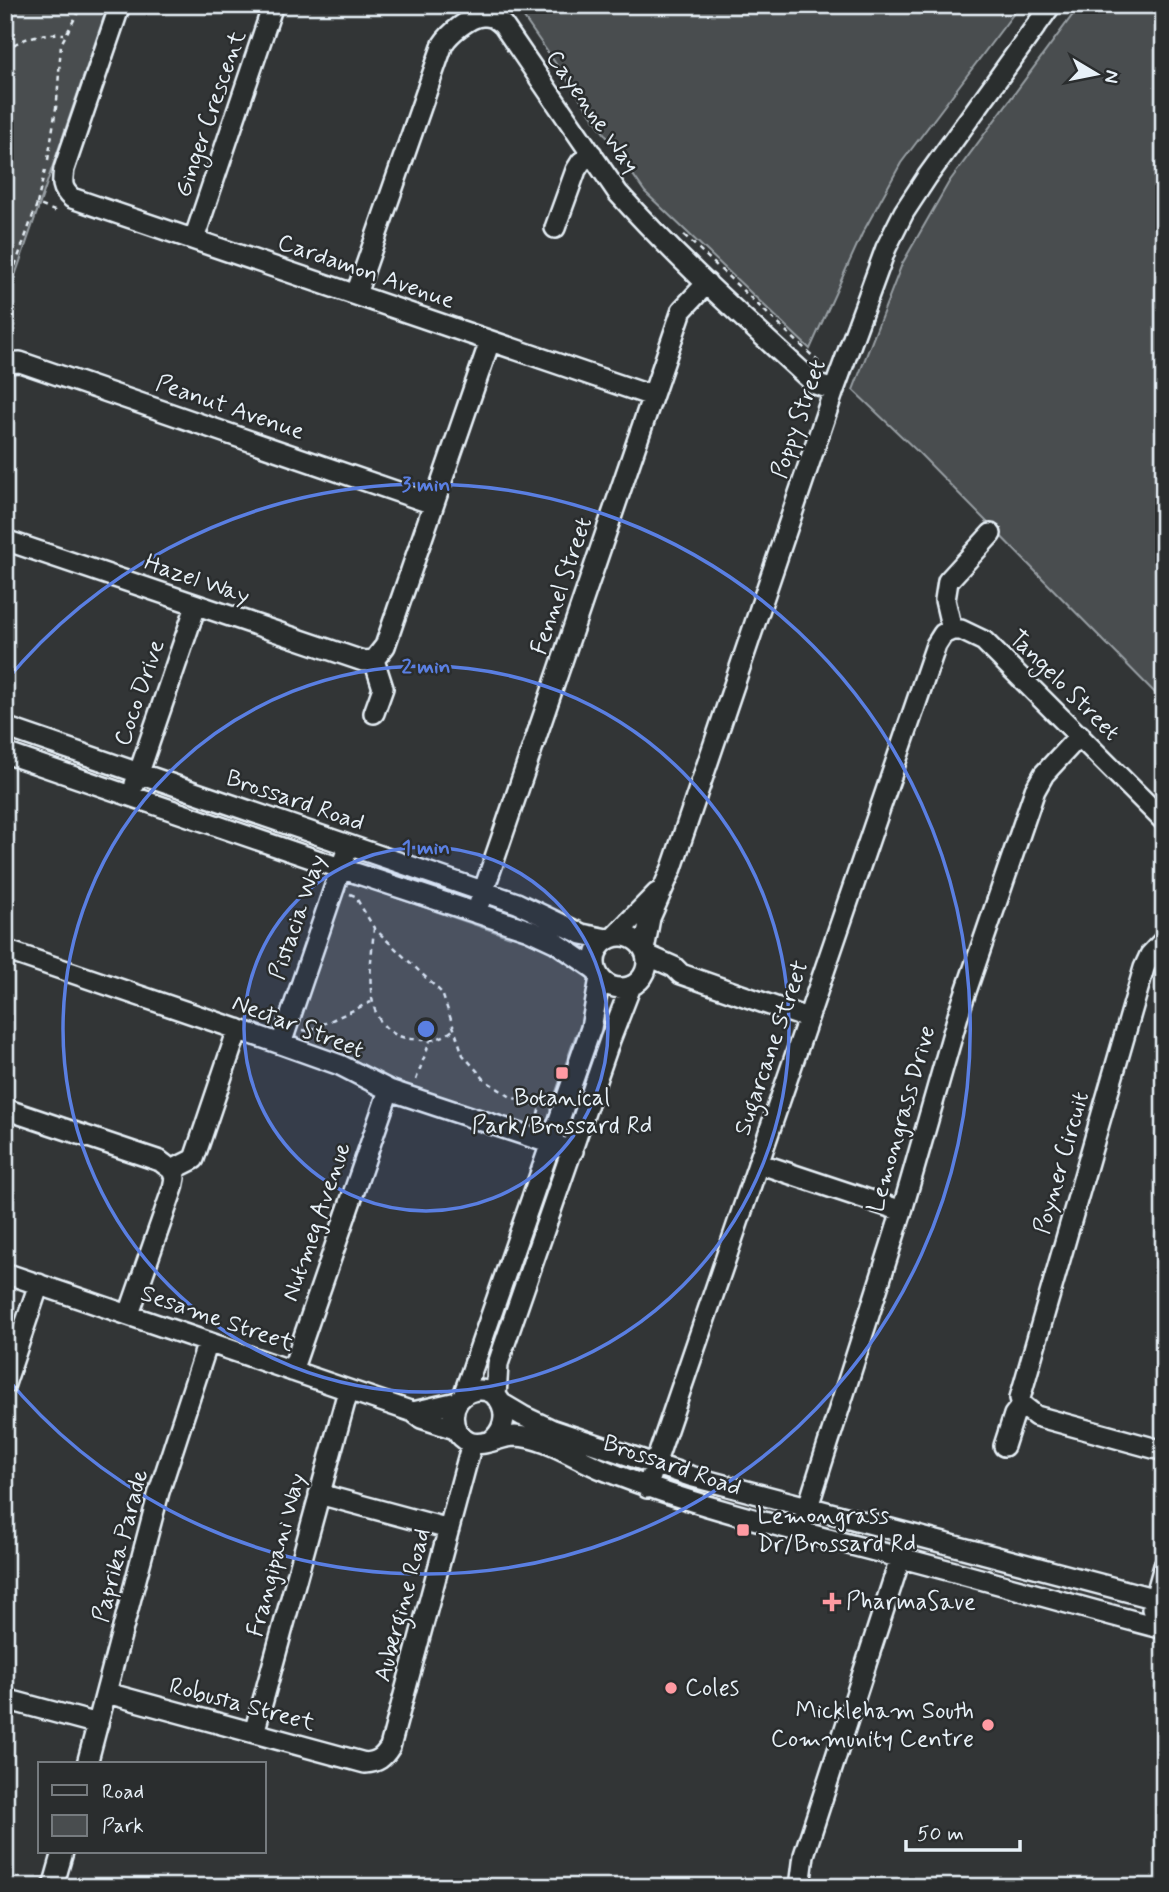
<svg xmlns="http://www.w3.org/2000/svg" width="1169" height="1892" viewBox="0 0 1169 1892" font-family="Mynerve,sans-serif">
  <rect width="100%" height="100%" fill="#323536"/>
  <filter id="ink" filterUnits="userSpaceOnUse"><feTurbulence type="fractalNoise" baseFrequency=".0143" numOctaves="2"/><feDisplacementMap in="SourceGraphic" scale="14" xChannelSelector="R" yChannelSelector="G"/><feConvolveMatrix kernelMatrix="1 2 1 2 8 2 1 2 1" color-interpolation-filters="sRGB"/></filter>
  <g filter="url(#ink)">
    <path fill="#494d4f" stroke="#989fa4" stroke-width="2" d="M 5,5 L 108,5 L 5,305 Z
      M 515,5 L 1020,5 L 901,163 L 862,234 L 810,349 L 645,192 Z
      M 1080,5 L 1164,5 L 1164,702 L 917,451 L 853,390 L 902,264 L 949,182 Z
      M 354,881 L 365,883 L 368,888 L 510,937 L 518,932 C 538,939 586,964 592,985 C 595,997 589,1016 588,1029 L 576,1034 L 550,1109 L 554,1115 C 549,1128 542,1131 528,1128 L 371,1073 L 301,1043 L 296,1036 L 294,1028 L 340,889 L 347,883 Z"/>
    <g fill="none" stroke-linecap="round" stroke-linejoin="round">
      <g stroke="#e8f1f8" stroke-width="24">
        <path id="minor" d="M 120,5 L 64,169 C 62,182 61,189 72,198 L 652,396
          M 555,228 L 576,170 L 581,162 L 592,154
          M 194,239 L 273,5
          M 356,294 L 443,44 C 449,34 470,16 483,16 C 492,15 497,20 503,25 L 618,193 C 679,261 748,322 815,384 L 834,390
          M 5,363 L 20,362 L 433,504
          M 5,540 L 363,661 L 374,660
          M 952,630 L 961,630 L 984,641 L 1164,821
          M 952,630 L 945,600 L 948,581 L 991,534
          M 374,660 L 385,646 L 490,341
          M 374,713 L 383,688 L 374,660
          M 5,727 L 517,903 L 582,934 L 607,939
          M 5,753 L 340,868 L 529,930 L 555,942 L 596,970
          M 135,784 L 196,606
          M 476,913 L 682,310 L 707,283
          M595 962a26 26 0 1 1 52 0a26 26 0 1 1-52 0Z
          M 615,936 L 657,893
          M 1164,940 L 1150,955 L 1144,968 L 1020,1398 L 1022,1405 L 1036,1416 L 1164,1451
          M 5,950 L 281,1044 L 340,1065 L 389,1090 L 573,1151
          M 644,950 L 650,918 L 672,868 L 834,390 L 886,248 L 904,212 L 927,177 L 1051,5
          M 647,955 L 674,967 L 681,974 L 807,1018
          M 281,1044 L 345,856
          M 5,1109 L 160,1161 L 172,1170
          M 758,1163 L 902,1211
          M 172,1170 L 194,1159 L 238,1029
          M 5,1273 L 413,1412 L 421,1418 L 455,1429
          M 129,1314 L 173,1188 L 175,1178 L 172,1170
          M 292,1371 L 389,1090
          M 5,1384 L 39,1284
          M 463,1396 L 591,1028 L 600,978
          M 496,1397 L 498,1364 L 504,1346 L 610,1040 L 631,986
          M 501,1403 L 523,1416 L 553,1430 L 690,1476 L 1164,1601
          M 413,1412 L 457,1402
          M 491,1441 C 517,1421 501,1381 470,1392 C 448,1401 448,1432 469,1442 C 483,1448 500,1436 515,1436 C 546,1437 576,1459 604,1470 C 698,1508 799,1531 898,1557 C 987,1580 1075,1606 1164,1629
          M 1004,1446 L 1014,1415 L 1022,1405
          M 647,1488 L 936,645 L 943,634 L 952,630
          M 319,1494 L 449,1529
          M 800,1532 L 902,1211 L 959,1012 L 1035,790 L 1044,774 L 1080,735
          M 1152,1609 L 1164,1566
          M 107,1693 L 365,1763 C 378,1762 383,1758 390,1747 L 472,1443
          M 5,1699 L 98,1724
          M 254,1733 L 348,1391
          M 87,1764 L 159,1492 L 208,1342
          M 53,1887 L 63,1852
          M 800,1887 L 804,1855 L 904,1547"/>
      </g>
      <path stroke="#e8f1f8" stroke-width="2.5" stroke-dasharray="5 5" stroke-linecap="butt" d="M 5,50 C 25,37 40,33 64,34
        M 48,160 L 57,101 L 61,44 L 82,5
        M 37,204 L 45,170
        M 684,235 L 821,364
        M 5,294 L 37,204 L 57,212
        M 5,340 L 15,344
        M 350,894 L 355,896 L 374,928 L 442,993 L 463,1055 L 486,1081 L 511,1097 L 540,1107 L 536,1121
        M 374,928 C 371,966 358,1033 412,1039 C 429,1041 439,1041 453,1030
        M 303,1030 L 308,1031 L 371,1002
        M 416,1080 L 430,1041"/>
      <use href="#minor" stroke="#2a2d2e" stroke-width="19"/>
    </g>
  </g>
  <circle cx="426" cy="1029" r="182" fill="#5a7fe2" fill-opacity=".12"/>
  <g fill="none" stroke="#5a7fe2" stroke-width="3.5">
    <circle cx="426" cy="1029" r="182"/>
    <circle cx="426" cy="1029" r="363"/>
    <path d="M5 682A545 545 0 1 1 5 1376"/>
  </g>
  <g fill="#ff9aa2" stroke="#2a2d2e" stroke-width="2.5">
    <rect x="555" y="1066" width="14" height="14" rx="3.5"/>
    <rect x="736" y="1523" width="14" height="14" rx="3.5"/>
    <path d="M828.5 1591.5h7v7h7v7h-7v7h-7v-7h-7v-7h7z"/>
    <circle cx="671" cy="1688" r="7"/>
    <circle cx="988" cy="1725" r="7"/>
  </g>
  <g text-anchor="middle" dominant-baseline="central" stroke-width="5" stroke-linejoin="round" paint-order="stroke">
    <g font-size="24" fill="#e8f1f8" stroke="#2a2d2e">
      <text transform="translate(592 112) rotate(55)">Cayenne Way</text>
      <text transform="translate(211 114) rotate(-71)">Ginger Crescent</text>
      <text transform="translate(366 272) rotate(19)">Cardamon Avenue</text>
      <text transform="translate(230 408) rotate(19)">Peanut Avenue</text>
      <text transform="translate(799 419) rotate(-71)">Poppy Street</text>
      <text transform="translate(197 580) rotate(19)">Hazel Way</text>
      <text transform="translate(562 586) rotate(-71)">Fennel Street</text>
      <text transform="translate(1064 686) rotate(45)">Tangelo Street</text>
      <text transform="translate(140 693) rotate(-71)">Coco Drive</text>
      <text transform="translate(295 801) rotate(19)">Brossard Road</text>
      <text transform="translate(298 917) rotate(-71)">Pistacia Way</text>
      <text transform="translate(298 1027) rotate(21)">Nectar Street</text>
      <text transform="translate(772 1048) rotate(-71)">Sugarcane Street</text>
      <text transform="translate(902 1119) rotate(-74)">Lemongrass Drive</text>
      <text transform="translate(1062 1163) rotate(-74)">Poyner Circuit</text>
      <text transform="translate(317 1222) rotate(-71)">Nutmeg Avenue</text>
      <text transform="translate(217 1319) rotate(19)">Sesame Street</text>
      <text transform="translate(672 1466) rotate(19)">Brossard Road</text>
      <text transform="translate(121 1546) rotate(-75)">Paprika Parade</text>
      <text transform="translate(277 1555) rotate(-75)">Frangipani Way</text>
      <text transform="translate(403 1605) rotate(-75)">Aubergine Road</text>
      <text transform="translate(242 1705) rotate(15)">Robusta Street</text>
    </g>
    <g font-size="24" fill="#e8f1f8" stroke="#2a2d2e" text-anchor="start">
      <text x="562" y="1098" text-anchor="middle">Botanical<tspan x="562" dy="28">Park/Brossard Rd</tspan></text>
      <text x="757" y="1516">Lemongrass<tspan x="757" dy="28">Dr/Brossard Rd</tspan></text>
      <text x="846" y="1602">PharmaSave</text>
      <text x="685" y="1688">Coles</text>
      <text x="974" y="1711" text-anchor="end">Mickleham South<tspan x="974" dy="28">Community Centre</tspan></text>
    </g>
  </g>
  <circle cx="426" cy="1029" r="10" fill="#5a7fe2" stroke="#2a2d2e" stroke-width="3.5"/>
  <g font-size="21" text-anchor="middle" font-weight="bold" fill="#5a7fe2" stroke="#2a2d2e" stroke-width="5" stroke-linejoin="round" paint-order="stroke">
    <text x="426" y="491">3 min</text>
    <text x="426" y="673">2 min</text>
    <text x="426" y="854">1 min</text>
  </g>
  <rect width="1169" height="1892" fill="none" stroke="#2a2d2e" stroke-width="28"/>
  <rect x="14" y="14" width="1141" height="1864" fill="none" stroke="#e8f1f8" stroke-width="2.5" filter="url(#ink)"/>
  <rect x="38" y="1762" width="228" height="91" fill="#2a2d2e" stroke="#767b7f" stroke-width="2"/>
  <rect x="52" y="1785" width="35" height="10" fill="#2a2d2e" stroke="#767b7f" stroke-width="2"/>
  <text x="102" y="1798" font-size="21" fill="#e8f1f8">Road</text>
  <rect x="52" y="1815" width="35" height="21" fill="#494d4f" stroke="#767b7f" stroke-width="2"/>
  <text x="102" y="1832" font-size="21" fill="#e8f1f8">Park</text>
  <g transform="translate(1096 74) rotate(100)" stroke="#2a2d2e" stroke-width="5" paint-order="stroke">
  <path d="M0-5L12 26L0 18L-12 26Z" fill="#e8f1f8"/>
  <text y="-10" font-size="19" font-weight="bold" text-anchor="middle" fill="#e8f1f8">N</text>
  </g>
  <path d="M906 1840v10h114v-10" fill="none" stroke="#e8f1f8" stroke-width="3.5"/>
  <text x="917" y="1840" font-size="21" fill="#e8f1f8" stroke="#2a2d2e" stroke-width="5" paint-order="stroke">50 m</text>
</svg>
